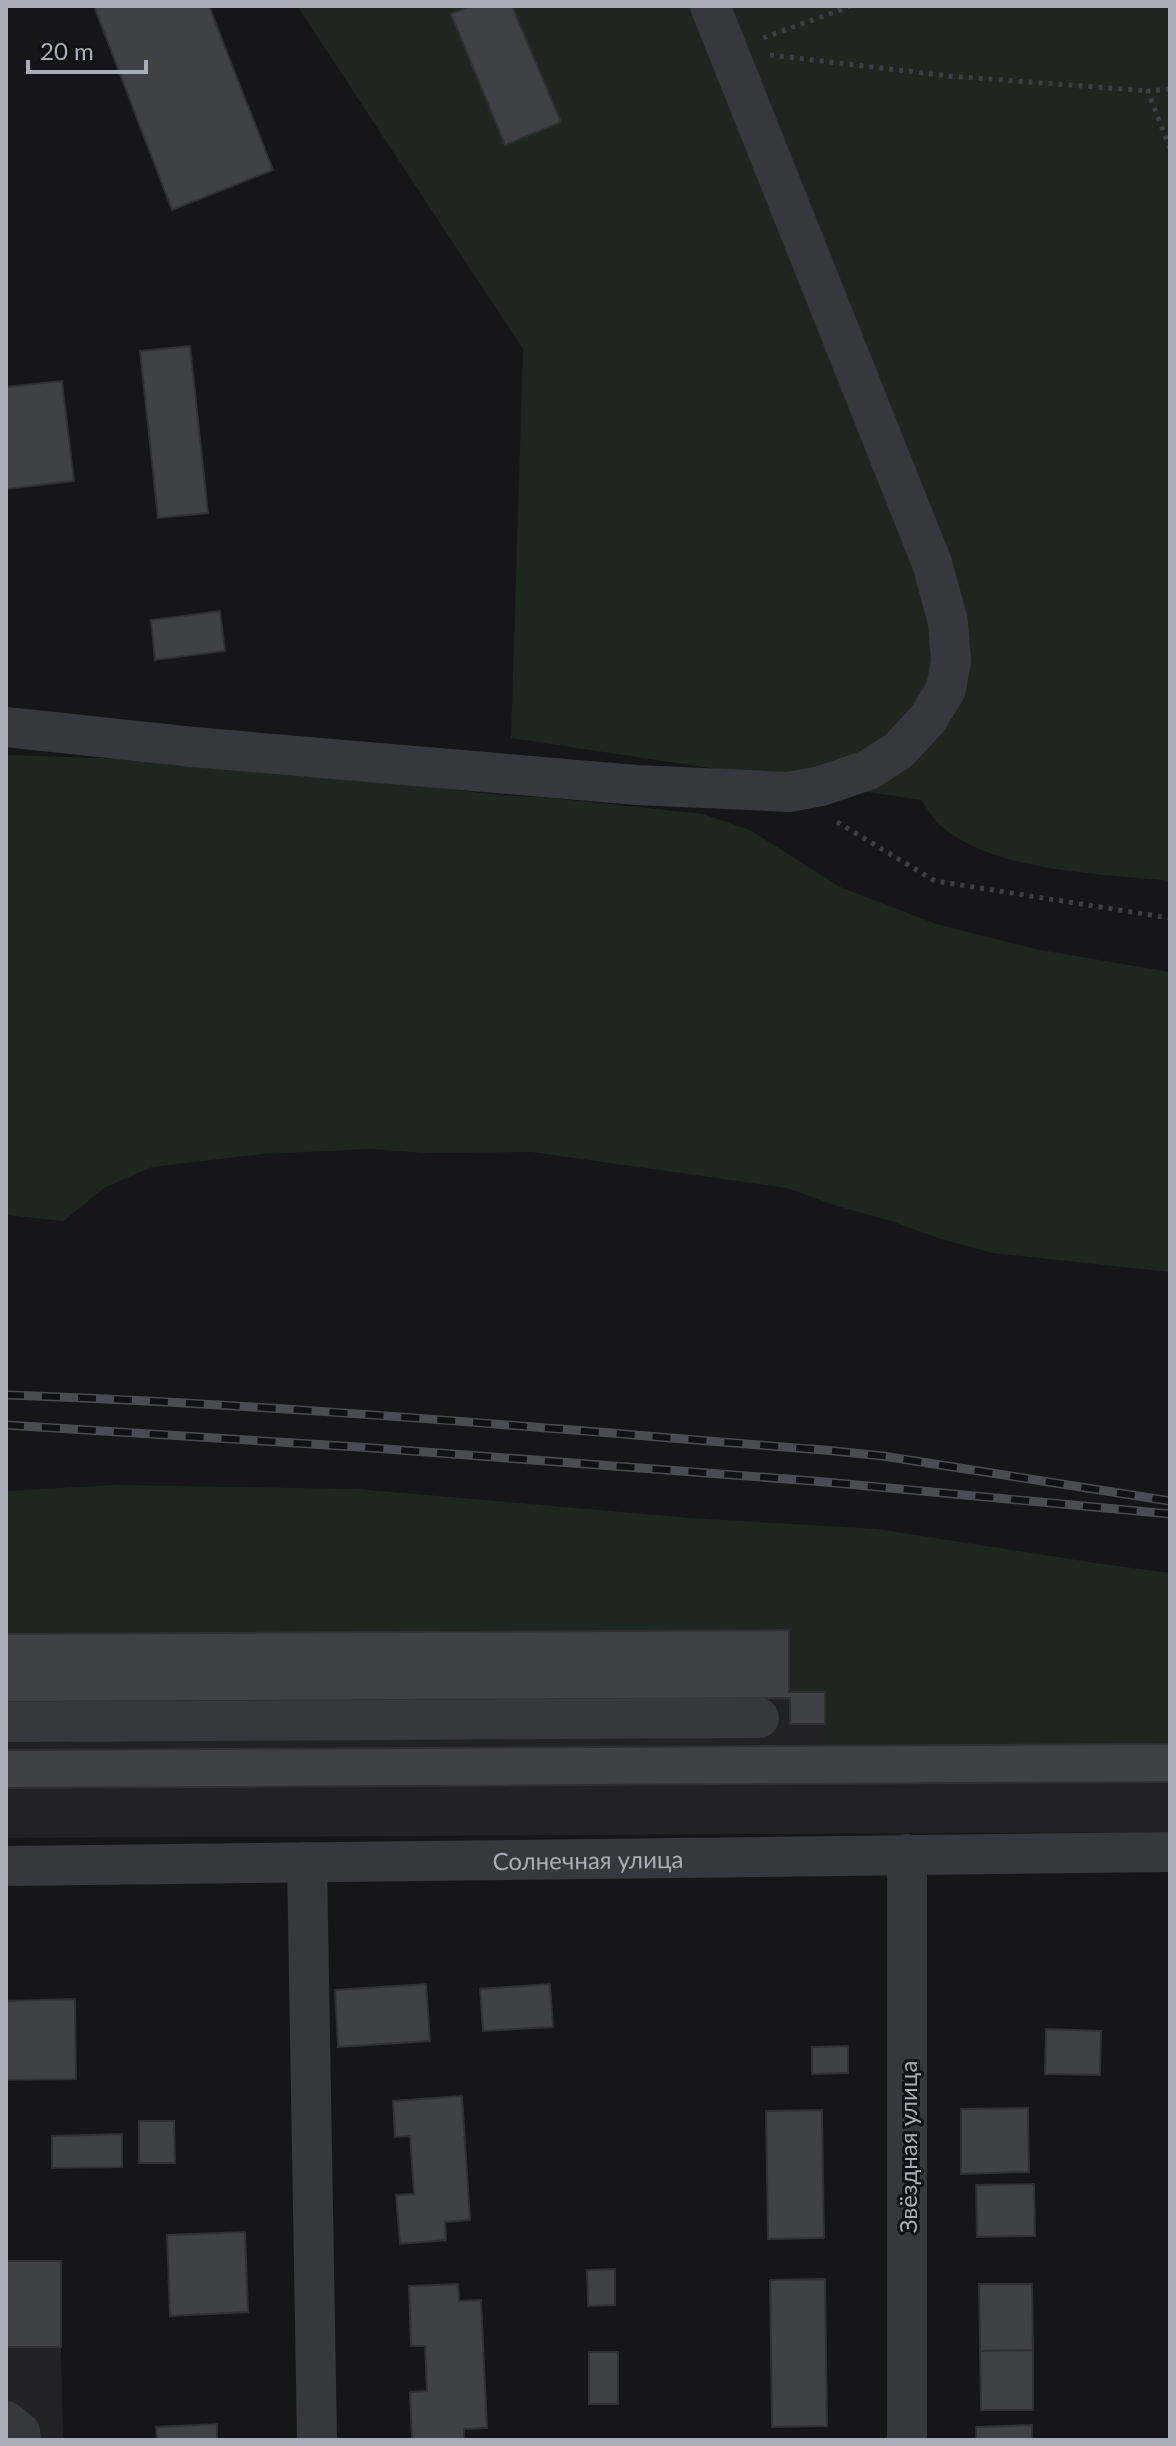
<svg xmlns="http://www.w3.org/2000/svg" width="1176" height="2446" viewBox="0 0 1176 2446" font-family="Lato,sans-serif">
  <rect width="100%" height="100%" fill="#161618"/>
  <path fill="#222225" d="M 789,1630 L 1170,1744 L 1170,1832 L 6,1838 L 6,1634 Z
    M 6,2261 L 61,2347 L 63,2440 L 6,2440 Z"/>
  <path fill="#1e261f" d="M 297,6 L 1170,6 L 1170,881 C 1102,874 992,872 940,825 C 932,818 927,808 921,800 L 511,738 L 523,349 Z
    M 6,755 L 194,761 L 349,777 L 499,795 L 552,798 L 703,814 L 750,830 L 840,887 L 936,924 L 1035,949 L 1170,972 L 1170,1272 L 992,1253 L 938,1238 L 891,1221 L 837,1206 L 787,1188 L 532,1152 L 426,1153 L 371,1149 L 262,1154 L 152,1167 L 104,1188 L 64,1221 L 6,1215 Z
    M 115,1485 L 358,1489 L 690,1518 L 877,1529 L 1102,1564 L 1170,1573 L 1170,1744 L 825,1746 L 824,1693 L 789,1692 L 789,1631 L 6,1634 L 6,1491 Z"/>
  <path fill="#404145" stroke="#303034" stroke-width="2" d="M 94,6 L 209,6 L 273,170 L 172,210 Z
    M 471,6 L 512,6 L 561,122 L 505,145 L 451,14 Z
    M 190,346 L 208,513 L 158,518 L 140,351 Z
    M 62,381 L 74,481 L 6,489 L 6,387 Z
    M 220,611 L 225,651 L 155,660 L 151,620 Z
    M 789,1630 L 789,1692 L 825,1692 L 825,1724 L 790,1724 L 790,1698 L 6,1702 L 6,1634 Z
    M 1170,1744 L 1170,1782 L 6,1788 L 6,1750 Z
    M 426,1984 L 430,2041 L 338,2047 L 335,1990 Z
    M 550,1984 L 553,2027 L 483,2031 L 480,1989 Z
    M 75,1999 L 76,2079 L 6,2080 L 6,2001 Z
    M 1046,2029 L 1101,2031 L 1100,2075 L 1045,2074 Z
    M 848,2046 L 848,2073 L 812,2074 L 812,2047 Z
    M 462,2096 L 470,2220 L 445,2222 L 446,2240 L 400,2244 L 396,2195 L 414,2194 L 410,2136 L 395,2137 L 393,2101 Z
    M 1028,2108 L 1029,2172 L 961,2174 L 961,2109 Z
    M 822,2110 L 824,2238 L 768,2239 L 766,2111 Z
    M 139,2121 L 174,2121 L 175,2163 L 139,2163 Z
    M 122,2134 L 122,2167 L 52,2168 L 52,2136 Z
    M 1034,2184 L 1035,2236 L 977,2237 L 976,2185 Z
    M 245,2232 L 248,2312 L 170,2316 L 167,2235 Z
    M 6,2261 L 61,2261 L 61,2347 L 6,2347 Z
    M 615,2269 L 615,2305 L 588,2306 L 587,2270 Z
    M 825,2279 L 827,2426 L 772,2427 L 770,2280 Z
    M 458,2284 L 459,2301 L 481,2300 L 487,2428 L 464,2429 L 464,2440 L 412,2440 L 410,2392 L 427,2391 L 425,2346 L 411,2346 L 409,2286 Z
    M 979,2284 L 1032,2284 L 1033,2350 L 980,2351 Z
    M 1033,2350 L 1033,2410 L 981,2410 L 980,2351 Z
    M 589,2352 L 618,2352 L 618,2404 L 589,2404 Z
    M 217,2424 L 217,2440 L 157,2440 L 156,2427 Z
    M 1032,2425 L 1032,2440 L 976,2440 L 976,2427 Z"/>
  <g fill="none" stroke-linecap="round" stroke-linejoin="round">
    <path stroke="#3d3f44" stroke-width="5" stroke-dasharray="4 6" stroke-linecap="butt" d="M 763,38 L 851,6
      M 770,55 L 949,76 L 1148,91
      M 1170,89 L 1148,91 L 1170,149
      M 837,822 L 935,881 L 1170,918"/>
    <g stroke="#37383d" stroke-width="40">
      <path d="M 6,727 L 193,747 L 637,785 L 789,792 L 821,786 L 868,770 L 898,751 L 927,720 L 946,689 L 951,661 L 948,622 L 932,563 L 710,6"/>
      <path d="M 6,1722 L 759,1718"/>
      <path d="M 907,1854 L 907,2440"/>
      <path d="M 307,1862 L 317,2440"/>
      <path id="s1" d="M 6,1866 L 1170,1852"/>
      <path d="M 6,2421 L 20,2432 L 21,2440"/>
    </g>
    <g stroke="#4a4c52" stroke-width="9">
      <path id="rail" d="M 6,1395 C 279,1404 551,1429 824,1450 L 883,1456 L 1170,1501
        M 6,1425 L 359,1447 L 814,1481 L 1170,1514"/>
    </g>
    <use href="#rail" stroke="#111113" stroke-width="6" stroke-dasharray="18" stroke-linecap="butt"/>
  </g>
  <g text-anchor="middle" dominant-baseline="central" stroke-width="6" stroke-linejoin="round" paint-order="stroke">
    <g font-size="24" fill="#a8adb8" stroke="#111113">
      <text stroke="none"><textPath href="#s1" startOffset="582">Солнечная улица</textPath></text>
      <text transform="translate(907 2147) rotate(-90)">Звёздная улица</text>
    </g>
  </g>
  <rect width="1176" height="2446" fill="none" stroke="#a8adb8" stroke-width="16"/>
  <path d="M28 60v12h118v-12" fill="none" stroke="#a8adb8" stroke-width="4"/>
  <text x="40" y="60" font-size="24" fill="#a8adb8" stroke="#111113" stroke-width="6" paint-order="stroke">20 m</text>
</svg>
